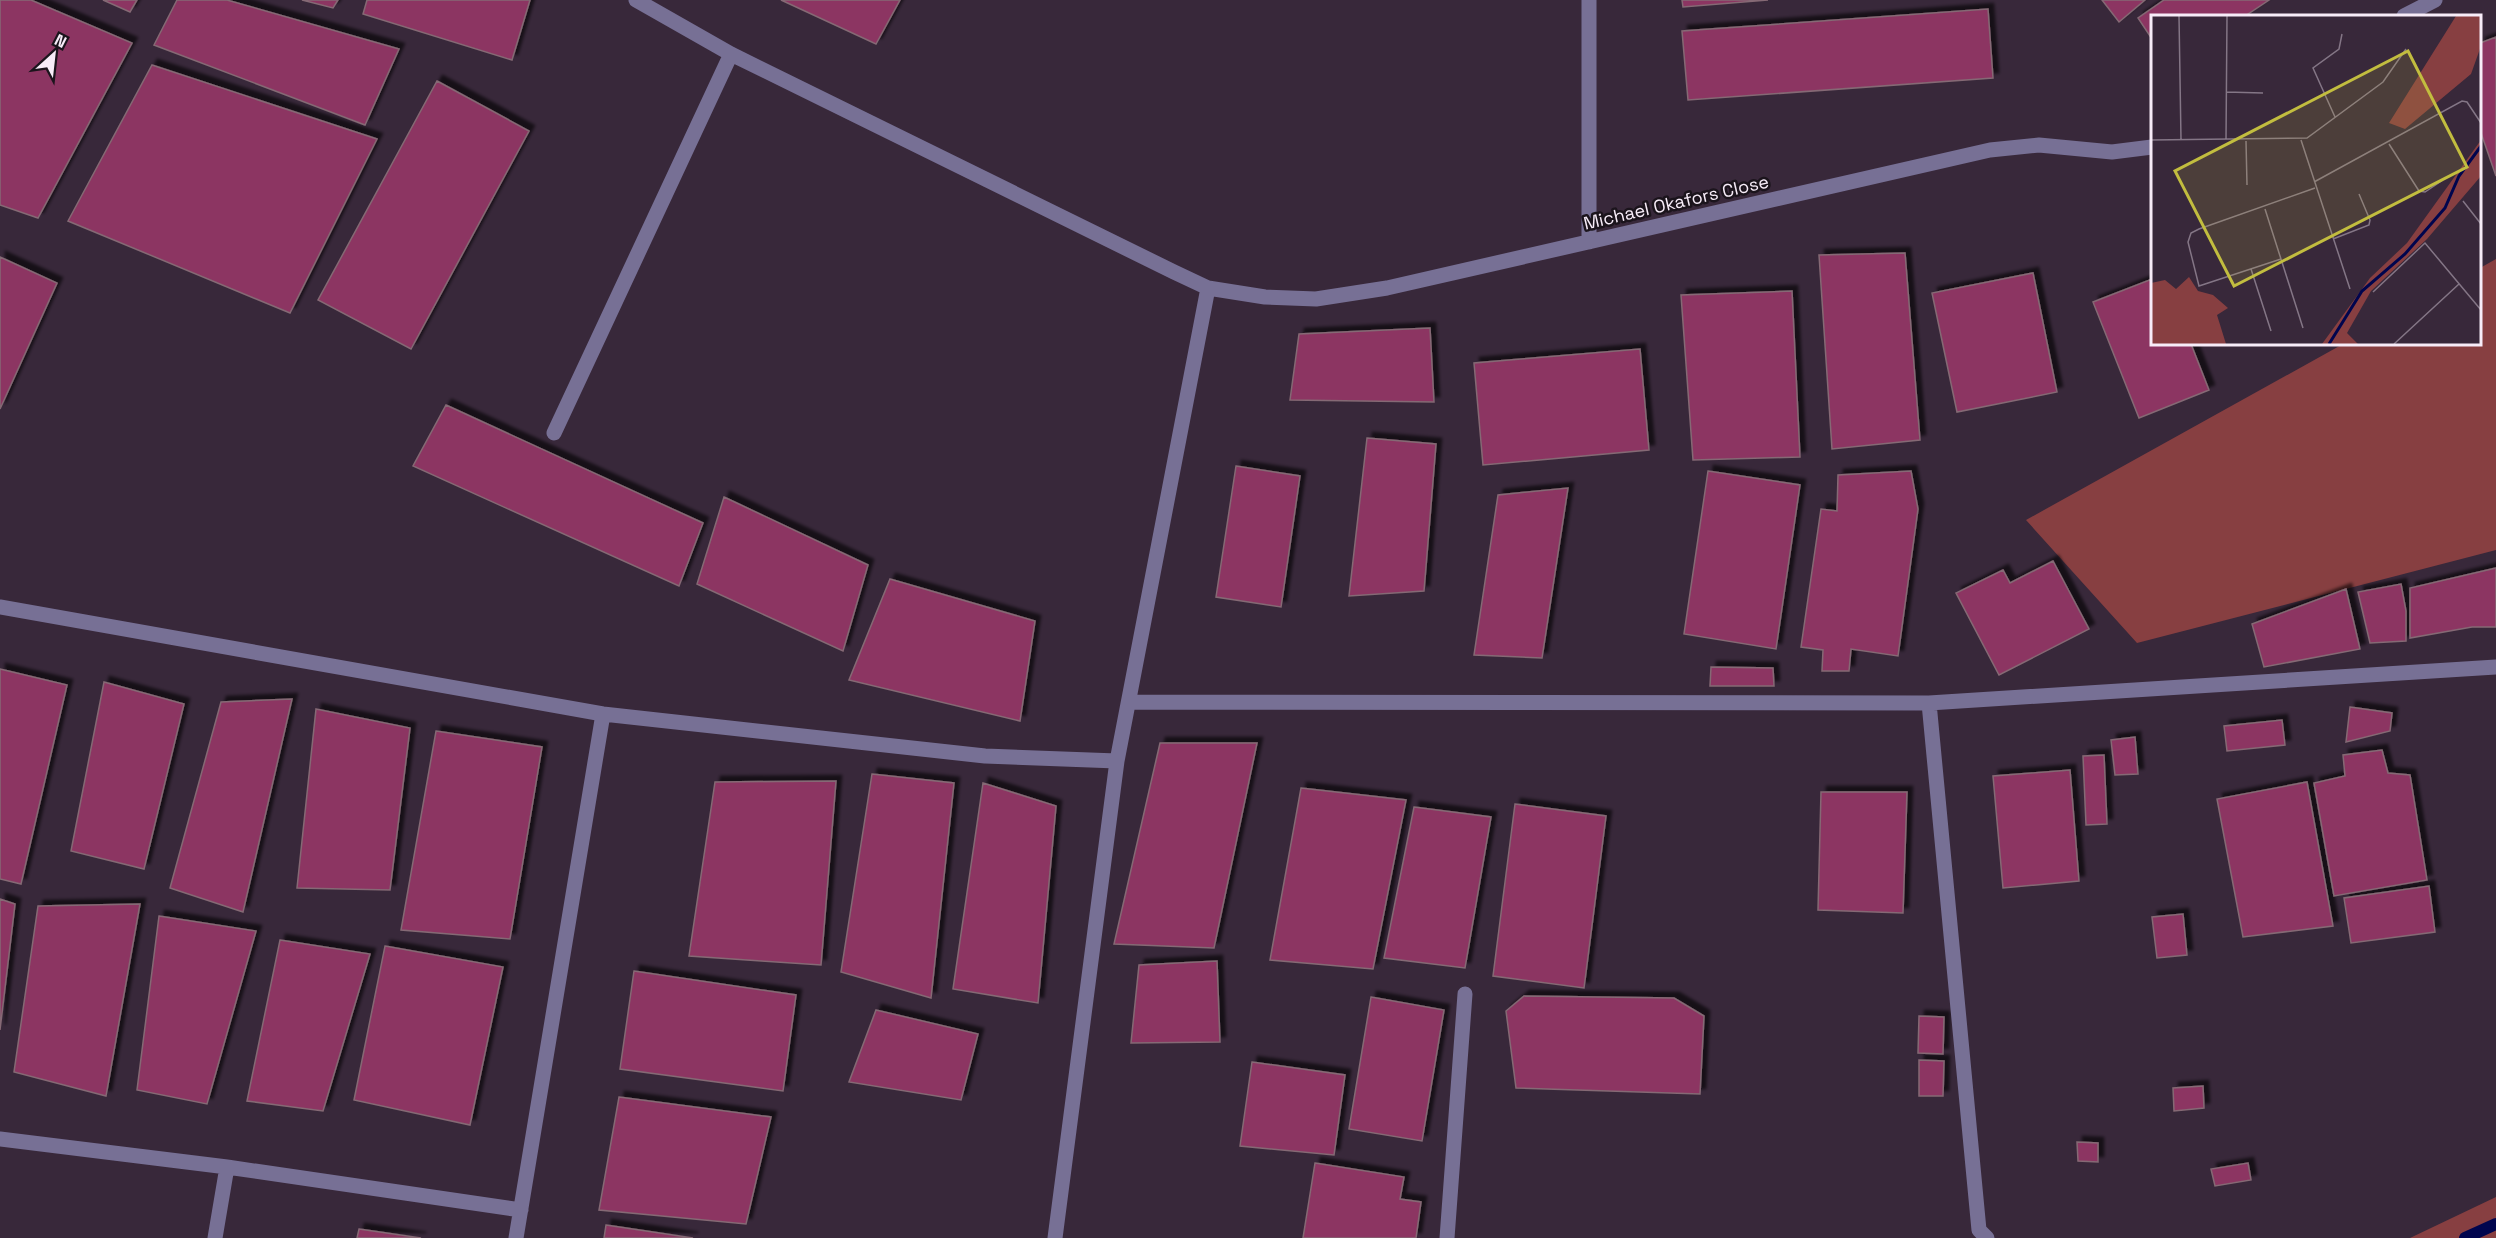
<svg xmlns="http://www.w3.org/2000/svg" width="2496" height="1238" viewBox="0 0 2496 1238" font-family="'Space Grotesk',sans-serif">
  <defs>
    <filter id="shadow"><feDropShadow dx="5.5" dy="-5.5" stdDeviation="1.5" flood-color="#0009"/></filter>
  </defs>
  <rect width="100%" height="100%" fill="#38283a"/>
  <path fill="#873f41" d="M 2496,259 L 2496,550 L 2137,643 L 2026,520 L 2343,344 L 2480,344 L 2480,268 Z
    M 2496,1197 L 2496,1238 L 2410,1238 Z"/>
  <g fill="none" stroke-linecap="round" stroke-linejoin="round">
    <path stroke="#00054e" stroke-width="12" d="M 2465,1238 L 2496,1224"/>
  </g>
  <path fill="#8c3662" stroke="#856974" stroke-width="1.5" filter="url(#shadow)" d="M 0,0 L 31,0 L 132,43 L 38,218 L 0,205 Z
    M 103,0 L 137,0 L 130,12 Z
    M 177,0 L 227,0 L 399,49 L 365,125 L 154,45 Z
    M 302,0 L 338,0 L 333,8 Z
    M 367,0 L 530,0 L 512,60 L 363,14 Z
    M 781,0 L 900,0 L 876,44 Z
    M 1682,0 L 1768,0 L 1683,7 Z
    M 2102,0 L 2145,0 L 2119,22 Z
    M 2164,0 L 2269,0 L 2245,16 L 2152,16 L 2152,39 L 2138,18 Z
    M 1988,9 L 1993,78 L 1688,100 L 1682,31 Z
    M 2496,37 L 2496,176 L 2480,130 L 2480,43 Z
    M 152,65 L 377,139 L 290,313 L 68,221 Z
    M 437,81 L 529,131 L 411,349 L 318,300 Z
    M 1905,253 L 1920,440 L 1832,449 L 1819,255 Z
    M 0,257 L 57,283 L 0,409 Z
    M 2033,273 L 2057,392 L 1957,412 L 1932,293 Z
    M 2152,279 L 2152,344 L 2191,344 L 2209,390 L 2139,418 L 2093,302 Z
    M 1792,291 L 1800,457 L 1693,460 L 1681,295 Z
    M 1430,328 L 1434,402 L 1290,400 L 1299,334 Z
    M 1640,349 L 1649,450 L 1483,465 L 1474,363 Z
    M 446,405 L 703,523 L 679,586 L 413,466 Z
    M 1367,438 L 1436,444 L 1424,591 L 1349,596 Z
    M 1236,466 L 1300,476 L 1281,607 L 1216,597 Z
    M 1708,471 L 1800,485 L 1776,649 L 1684,634 Z
    M 1911,471 L 1918,509 L 1898,656 L 1851,649 L 1849,671 L 1822,671 L 1823,650 L 1801,647 L 1821,509 L 1837,511 L 1838,475 Z
    M 1568,488 L 1542,658 L 1474,655 L 1498,495 Z
    M 724,497 L 868,565 L 843,651 L 697,584 Z
    M 2053,561 L 2089,629 L 1999,675 L 1956,593 L 2003,570 L 2010,583 Z
    M 2496,568 L 2496,627 L 2472,627 L 2410,638 L 2410,588 Z
    M 890,579 L 1035,621 L 1020,721 L 849,680 Z
    M 2401,584 L 2406,611 L 2406,641 L 2370,643 L 2358,592 Z
    M 2346,589 L 2360,649 L 2264,667 L 2252,624 Z
    M 1711,667 L 1773,668 L 1774,686 L 1710,686 Z
    M 0,669 L 67,685 L 21,884 L 0,879 Z
    M 104,682 L 184,704 L 144,869 L 71,851 Z
    M 292,699 L 243,912 L 170,888 L 221,702 Z
    M 2350,707 L 2392,713 L 2390,731 L 2346,742 Z
    M 316,709 L 410,728 L 390,890 L 297,888 Z
    M 2282,720 L 2285,745 L 2227,751 L 2224,726 Z
    M 436,731 L 542,747 L 510,939 L 401,930 Z
    M 2135,737 L 2138,774 L 2115,775 L 2111,740 Z
    M 1160,743 L 1257,743 L 1214,948 L 1114,944 Z
    M 2382,750 L 2388,773 L 2410,775 L 2427,880 L 2334,896 L 2314,783 L 2345,776 L 2343,755 Z
    M 2104,755 L 2107,824 L 2086,825 L 2083,756 Z
    M 2070,770 L 2079,881 L 2003,888 L 1993,776 Z
    M 872,774 L 954,783 L 931,998 L 841,972 Z
    M 836,781 L 821,965 L 689,956 L 715,782 Z
    M 2307,782 L 2333,926 L 2243,937 L 2217,799 Z
    M 983,783 L 1056,806 L 1038,1003 L 953,989 Z
    M 1301,788 L 1406,800 L 1373,969 L 1270,960 Z
    M 1821,792 L 1907,792 L 1903,913 L 1818,910 Z
    M 1515,804 L 1606,816 L 1584,988 L 1493,976 Z
    M 1414,807 L 1491,817 L 1465,968 L 1384,958 Z
    M 2429,886 L 2435,932 L 2351,943 L 2344,898 Z
    M 0,899 L 15,904 L 0,1030 Z
    M 140,904 L 106,1096 L 14,1072 L 38,906 Z
    M 2183,914 L 2187,955 L 2157,958 L 2152,917 Z
    M 159,916 L 256,931 L 207,1104 L 137,1090 Z
    M 280,940 L 370,954 L 323,1111 L 247,1101 Z
    M 385,946 L 503,967 L 470,1125 L 354,1100 Z
    M 1217,961 L 1220,1042 L 1131,1043 L 1139,965 Z
    M 634,971 L 796,995 L 783,1091 L 620,1069 Z
    M 1524,996 L 1674,998 L 1704,1016 L 1700,1094 L 1516,1088 L 1506,1011 Z
    M 1371,997 L 1444,1010 L 1422,1141 L 1349,1129 Z
    M 876,1010 L 978,1034 L 961,1100 L 849,1082 Z
    M 1919,1016 L 1944,1017 L 1943,1054 L 1918,1053 Z
    M 1919,1060 L 1944,1061 L 1943,1096 L 1919,1096 Z
    M 1252,1062 L 1345,1075 L 1334,1155 L 1240,1146 Z
    M 2203,1086 L 2204,1108 L 2174,1111 L 2173,1088 Z
    M 619,1097 L 771,1117 L 746,1224 L 599,1210 Z
    M 2077,1142 L 2098,1143 L 2098,1162 L 2078,1161 Z
    M 1315,1163 L 1404,1177 L 1400,1199 L 1421,1202 L 1416,1238 L 1303,1238 Z
    M 2248,1163 L 2251,1180 L 2215,1186 L 2211,1169 Z
    M 606,1225 L 693,1238 L 604,1238 Z
    M 359,1229 L 421,1238 L 357,1238 Z"/>
  <g fill="none" stroke-linecap="round" stroke-linejoin="round">
    <path stroke="#777095" stroke-width="15" d="M 636,0 L 731,54 L 1174,272 L 1208,288 L 1265,297 L 1316,299 L 1387,288 L 1990,150 L 2039,145 L 2112,152 L 2152,147
      M 2404,16 L 2435,0
      M 1589,242 L 1589,0
      M 554,433 L 731,54
      M 0,607 L 603,714 L 985,756 L 1117,761
      M 1129,702 L 1929,703 L 2496,667
      M 1929,703 L 1979,1230 L 1987,1238
      M 0,1139 L 227,1167 L 521,1210
      M 215,1238 L 227,1167
      M 516,1238 L 603,714
      M 1055,1238 L 1117,761 L 1208,288
      M 1447,1238 L 1465,994"/>
  </g>
  <g text-anchor="middle" dominant-baseline="central" stroke-width="5" stroke-linejoin="round" paint-order="stroke">
    <g font-size="18" fill="#f7ecf8" stroke="#1b141c">
      <text transform="translate(1676 202) rotate(-13)">Michael Okafors Close</text>
    </g>
  </g>
  <g transform="translate(2151 15)">
    <rect width="330" height="330" fill="#38283a"/>
    <path d="M 305,1 L 330,1 L 330,31 L 320,59 L 254,114 L 238,108 ZM 330,125 L 330,161 L 276,224 L 220,276 L 196,318 L 207,329 L 171,329 L 219,263 L 256,228 ZM 38,262 L 47,276 L 62,280 L 77,293 L 66,300 L 75,329 L 0,329 L 0,268 L 14,265 L 25,274 Z" fill="#873f41"/>
    <path fill="none" stroke="#00054e" stroke-width="3" d="M 178,329 L 211,276 L 254,239 L 294,193 L 308,161 L 330,131"/>
    <path fill="none" stroke="#847686" stroke-width="1.5" d="M 28,1 L 30,125M 75,77 L 112,78M 184,102 L 162,53 L 188,34 L 191,19M 0,125 L 156,123 L 232,67 L 255,34M 75,125 L 76,1M 150,125 L 199,274M 95,126 L 96,170M 238,129 L 268,176 L 274,177 L 292,165M 163,167 L 311,86 L 316,87 L 330,108M 312,186 L 330,209M 114,194 L 152,313M 182,224 L 218,210 L 219,205 L 208,179M 130,244 L 48,271 L 37,227 L 40,218 L 48,214 L 164,173M 100,254 L 120,316M 222,277 L 274,228 L 330,295M 243,329 L 308,269"/>
    <path fill="#c2bd3f" fill-opacity="0.15" stroke="#c2bd3f" stroke-width="3" d="M 257,36 L 316,152 L 83,271 L 24,156 Z"/>
    <rect width="330" height="330" fill="none" stroke="#f7ecf8" stroke-width="3"/>
  </g>
  <g transform="translate(54 54) rotate(27)" stroke="#1b141c" stroke-width="4.5" paint-order="stroke">
  <path d="M0-4.5L10 22L0 15L-10 22Z" fill="#f7ecf8"/>
  <text y="-9" font-size="16" font-weight="bold" text-anchor="middle" fill="#f7ecf8">N</text>
  </g>
</svg>
